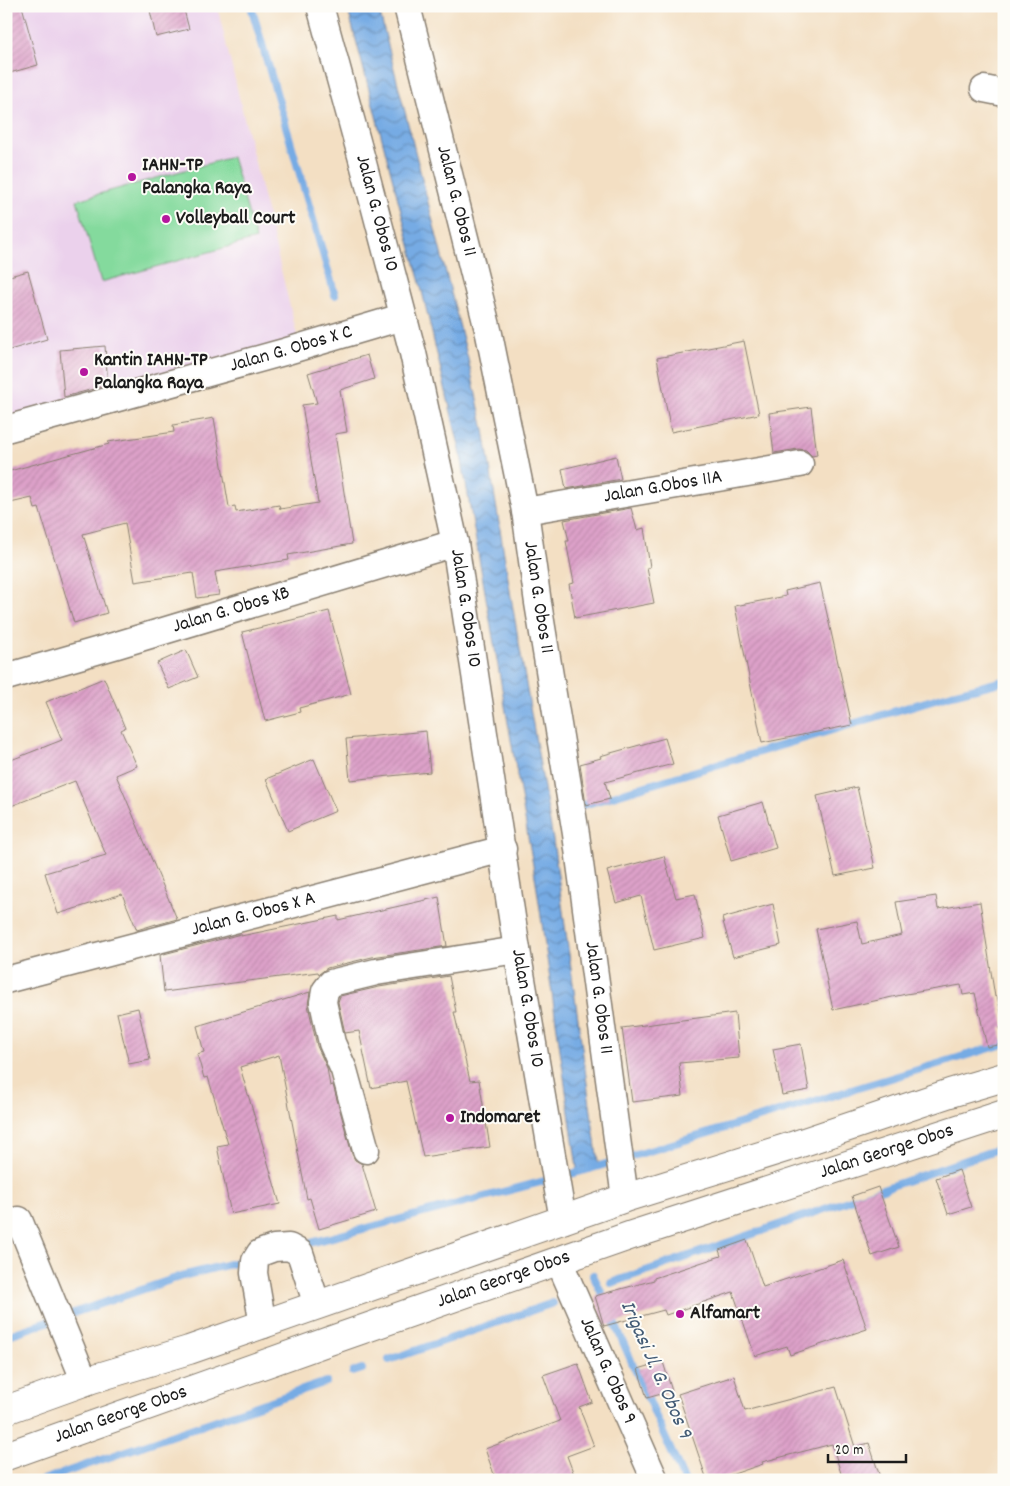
<svg xmlns="http://www.w3.org/2000/svg" width="1010" height="1486" viewBox="0 0 1010 1486" font-family="Dekko,sans-serif">
  <defs>
    <pattern id="water-waves" width="16" height="10" patternUnits="userSpaceOnUse" patternTransform="scale(1.25)"><rect width="16" height="10" fill="#76abe4"/><path d="M0 5q4-4 8 0t8 0" fill="none" stroke="#608ab8"/></pattern>
    <pattern id="building-hatch" width="6" height="6" patternUnits="userSpaceOnUse" patternTransform="scale(1.25)"><rect width="6" height="6" fill="#dda1c9"/><path d="M-1 1l2-2M0 6l6-6M5 7l2-2" fill="none" stroke="#bd8aac"/></pattern>
  </defs>
  <rect width="100%" height="100%" fill="#fdfcf7"/>
  <filter id="ink" filterUnits="userSpaceOnUse"><feTurbulence type="fractalNoise" baseFrequency=".02" numOctaves="2"/><feDisplacementMap in="SourceGraphic" scale="10" xChannelSelector="R" yChannelSelector="G"/><feConvolveMatrix kernelMatrix="1 2 1 2 8 2 1 2 1" color-interpolation-filters="sRGB"/></filter>
  <filter id="wash" filterUnits="userSpaceOnUse"><feTurbulence type="fractalNoise" baseFrequency=".0096" numOctaves="4" result="noise"/><feDisplacementMap in="SourceGraphic" scale="20" xChannelSelector="R" yChannelSelector="G"/><feGaussianBlur stdDeviation="1.12" result="paint"/><feColorMatrix in="noise" values="0 0 0 0 0 0 0 0 0 0 0 0 0 0 0 0 0 1.4 0 .05"/><feComposite in="paint" operator="in"/></filter>
  <g filter="url(#wash)">
    <rect width="100%" height="100%" fill="#f3dfc3"/>
    <path fill="#ebd1ec" d="M 6,6 L 217,6 L 300,348 L 6,428 Z"/>
    <path fill="#84da9d" stroke="#507b5c" d="M 232,157 L 256,239 L 101,282 L 77,200 Z"/>
    <path fill="url(#water-waves)" stroke="#496480" d="M 347,6 L 378,6 L 468,359 L 484,430 L 511,597 L 553,840 L 599,1169 L 578,1175 L 536,882 L 460,450 L 420,283 Z"/>
    <g fill="none" stroke-linecap="round" stroke-linejoin="round">
      <path stroke="#76abe4" stroke-width="8" d="M 251,6 L 335,295
        M 583,805 L 952,694 L 1004,681
        M 299,1246 L 586,1170 L 1004,1044
        M 593,1275 L 606,1302
        M 611,1283 L 1004,1147
        M 611,1315 L 684,1480
        M 6,1336 L 182,1276 L 250,1259
        M 389,1360 L 553,1303
        M 353,1372 L 362,1369
        M 43,1480 L 326,1382"/>
    </g>
    <g id="blocks">
      <path fill="url(#building-hatch)" d="M 6,6 L 22,6 L 38,65 L 6,74 Z
        M 149,6 L 183,6 L 189,29 L 156,37 Z
        M 28,271 L 47,339 L 6,351 L 6,277 Z
        M 744,341 L 759,414 L 671,432 L 657,358 Z
        M 105,346 L 108,385 L 64,397 L 60,350 Z
        M 367,355 L 374,379 L 340,390 L 347,432 L 335,434 L 352,544 L 288,555 L 289,560 L 215,572 L 219,595 L 197,598 L 193,573 L 135,582 L 125,523 L 83,534 L 107,613 L 74,623 L 39,508 L 35,509 L 32,498 L 6,504 L 6,472 L 109,444 L 108,442 L 174,432 L 173,425 L 214,418 L 229,507 L 235,506 L 236,512 L 279,505 L 280,509 L 318,503 L 302,405 L 317,403 L 308,373 Z
        M 811,407 L 817,455 L 812,456 L 806,450 L 798,449 L 774,453 L 769,413 Z
        M 616,456 L 621,479 L 566,489 L 562,469 Z
        M 631,508 L 637,530 L 644,528 L 650,567 L 647,568 L 654,603 L 575,618 L 569,584 L 574,583 L 566,541 L 569,541 L 564,520 Z
        M 820,583 L 852,725 L 762,743 L 735,606 L 786,596 L 785,591 Z
        M 329,611 L 351,694 L 299,708 L 300,712 L 265,721 L 242,632 Z
        M 186,650 L 198,677 L 169,689 L 157,663 Z
        M 104,678 L 125,728 L 121,730 L 137,766 L 116,775 L 177,919 L 156,925 L 156,924 L 137,930 L 122,894 L 58,914 L 45,873 L 106,855 L 75,781 L 6,808 L 6,762 L 62,740 L 46,702 Z
        M 426,731 L 430,772 L 350,780 L 346,739 Z
        M 665,738 L 673,764 L 605,782 L 610,799 L 586,805 L 580,764 L 601,758 L 600,756 Z
        M 314,759 L 336,811 L 288,831 L 266,779 Z
        M 857,787 L 875,868 L 835,876 L 817,796 Z
        M 763,802 L 776,848 L 731,861 L 718,815 Z
        M 664,856 L 676,898 L 695,894 L 705,938 L 654,950 L 641,896 L 616,903 L 607,871 Z
        M 936,896 L 938,909 L 980,902 L 995,997 L 997,996 L 1004,1025 L 1004,1027 L 1000,1027 L 1003,1044 L 987,1047 L 975,993 L 963,995 L 961,985 L 906,994 L 833,1010 L 816,929 L 857,921 L 862,944 L 902,935 L 896,902 Z
        M 439,897 L 447,946 L 372,957 L 327,968 L 319,974 L 318,972 L 164,992 L 160,955 L 241,934 L 241,936 L 338,916 L 338,920 Z
        M 773,904 L 781,945 L 733,957 L 722,918 Z
        M 449,976 L 456,1012 L 454,1012 L 470,1081 L 479,1080 L 490,1147 L 423,1157 L 406,1081 L 371,1088 L 359,1031 L 345,1033 L 338,1002 L 340,996 L 379,987 Z
        M 310,992 L 308,1005 L 317,1046 L 327,1068 L 330,1086 L 333,1085 L 352,1154 L 355,1160 L 362,1164 L 376,1212 L 319,1229 L 310,1198 L 307,1199 L 279,1055 L 240,1067 L 280,1204 L 231,1214 L 217,1146 L 228,1144 L 208,1077 L 204,1078 L 197,1054 L 204,1052 L 197,1026 Z
        M 138,1008 L 150,1060 L 129,1064 L 117,1013 Z
        M 735,1013 L 739,1058 L 679,1063 L 683,1096 L 632,1102 L 622,1028 Z
        M 801,1044 L 809,1090 L 782,1095 L 773,1049 Z
        M 959,1170 L 971,1207 L 948,1214 L 936,1178 Z
        M 878,1187 L 899,1247 L 872,1256 L 852,1196 Z
        M 747,1240 L 763,1287 L 843,1260 L 867,1329 L 790,1355 L 787,1346 L 755,1356 L 733,1292 L 666,1315 L 664,1310 L 604,1326 L 595,1296 L 654,1280 L 654,1278 L 721,1256 L 719,1250 Z
        M 663,1362 L 672,1391 L 647,1398 L 638,1369 Z
        M 578,1363 L 592,1402 L 579,1407 L 594,1446 L 567,1456 L 576,1480 L 496,1480 L 485,1449 L 560,1421 L 543,1375 Z
        M 734,1376 L 745,1411 L 836,1387 L 855,1447 L 869,1443 L 881,1480 L 843,1480 L 832,1444 L 762,1462 L 763,1464 L 716,1480 L 707,1480 L 678,1394 Z"/>
    </g>
  </g>
  <g filter="url(#ink)">
    <use href="#blocks" fill-opacity="0" stroke="#887e70" stroke-width="1"/>
    <g fill="none" stroke-linecap="round" stroke-linejoin="round">
      <g stroke="#887e70" stroke-width="29">
        <g id="minor">
          <path id="s1" d="M 320,6 L 363,163 L 413,353 L 455,543 L 517,950 L 563,1220"/>
          <path id="s2" d="M 407,6 L 489,334 L 525,511 L 538,603 L 576,834 L 625,1198"/>
          <path d="M 984,89 L 1004,93"/>
          <path id="s3" d="M 6,429 L 284,352 L 402,317"/>
          <path id="s4" d="M 525,511 L 800,464"/>
          <path id="s5" d="M 6,677 L 117,645 L 455,543"/>
          <path id="s6" d="M 6,980 L 503,849"/>
          <path d="M 366,1150 L 344,1070 L 332,1043 L 323,1002 L 325,991 L 331,983 L 376,972 L 517,950"/>
          <path d="M 19,1220 L 85,1382"/>
          <path id="s7" d="M 559,1261 L 655,1480"/>
          <path d="M 263,1325 L 254,1273 L 255,1261 L 260,1253 L 274,1248 L 289,1247 L 300,1253 L 317,1305"/>
        </g>
      </g>
      <g stroke="#887e70" stroke-width="30">
        <g id="major">
          <path d="M 6,1410 L 92,1379 L 189,1350 L 625,1198 L 792,1146 L 950,1093 L 1004,1077"/>
          <path id="s8" d="M 6,1456 L 329,1341 L 632,1235 L 1004,1114"/>
        </g>
      </g>
      <use href="#minor" stroke="#fff" stroke-width="26"/>
      <use href="#major" stroke="#fff" stroke-width="28"/>
    </g>
  </g>
  <g fill="#b5179e" stroke="#fdfcf7" stroke-width="2">
    <circle cx="132" cy="177" r="5"/>
    <circle cx="166" cy="219" r="5"/>
    <circle cx="84" cy="372" r="5"/>
    <circle cx="450" cy="1118" r="5"/>
    <circle cx="680" cy="1314" r="5"/>
  </g>
  <g text-anchor="middle" dominant-baseline="central" stroke-width="4" stroke-linejoin="round" paint-order="stroke">
    <g font-size="20" font-weight="bold" fill="#1c1c1c" stroke="#fdfcf7" text-anchor="start">
      <text x="142" y="166">IAHN-TP<tspan x="142" dy="23">Palangka Raya</tspan></text>
      <text x="176" y="219">Volleyball Court</text>
      <text x="94" y="361">Kantin IAHN-TP<tspan x="94" dy="23">Palangka Raya</tspan></text>
      <text x="460" y="1118">Indomaret</text>
      <text x="690" y="1314">Alfamart</text>
    </g>
    <g font-size="20" fill="#1c1c1c" stroke="#fdfcf7">
      <text stroke="none"><textPath href="#s2" startOffset="201">Jalan G. Obos 11</textPath></text>
      <text stroke="none"><textPath href="#s1" startOffset="215">Jalan G. Obos 10</textPath></text>
      <text stroke="none"><textPath href="#s3" startOffset="296">Jalan G. Obos X C</textPath></text>
      <text stroke="none"><textPath href="#s4" startOffset="140">Jalan G.Obos 11A</textPath></text>
      <text stroke="none"><textPath href="#s2" startOffset="606">Jalan G. Obos 11</textPath></text>
      <text stroke="none"><textPath href="#s1" startOffset="620">Jalan G. Obos 10</textPath></text>
      <text stroke="none"><textPath href="#s5" startOffset="235">Jalan G. Obos XB</textPath></text>
      <text stroke="none"><textPath href="#s6" startOffset="256">Jalan G. Obos X A</textPath></text>
      <text stroke="none"><textPath href="#s2" startOffset="1011">Jalan G. Obos 11</textPath></text>
      <text stroke="none"><textPath href="#s1" startOffset="1025">Jalan G. Obos 10</textPath></text>
      <text stroke="none"><textPath href="#s8" startOffset="932">Jalan George Obos</textPath></text>
      <text stroke="none"><textPath href="#s8" startOffset="528">Jalan George Obos</textPath></text>
      <text stroke="none"><textPath href="#s7" startOffset="120">Jalan G. Obos 9</textPath></text>
      <text stroke="none"><textPath href="#s8" startOffset="122">Jalan George Obos</textPath></text>
    </g>
    <g font-size="21" font-style="italic" fill="#445c76" stroke="#fdfcf7">
      <text transform="translate(655 1370) rotate(66)">Irigasi Jl. G. Obos 9</text>
    </g>
  </g>
  <rect width="1010" height="1486" fill="none" stroke="#fdfcf7" stroke-width="25"/>
  <path d="M828 1454v8h78v-8" fill="none" stroke="#1c1c1c" stroke-width="2.5"/>
  <text x="835" y="1454" font-size="15" fill="#1c1c1c" stroke="#fdfcf7" stroke-width="4" paint-order="stroke">20 m</text>
</svg>
